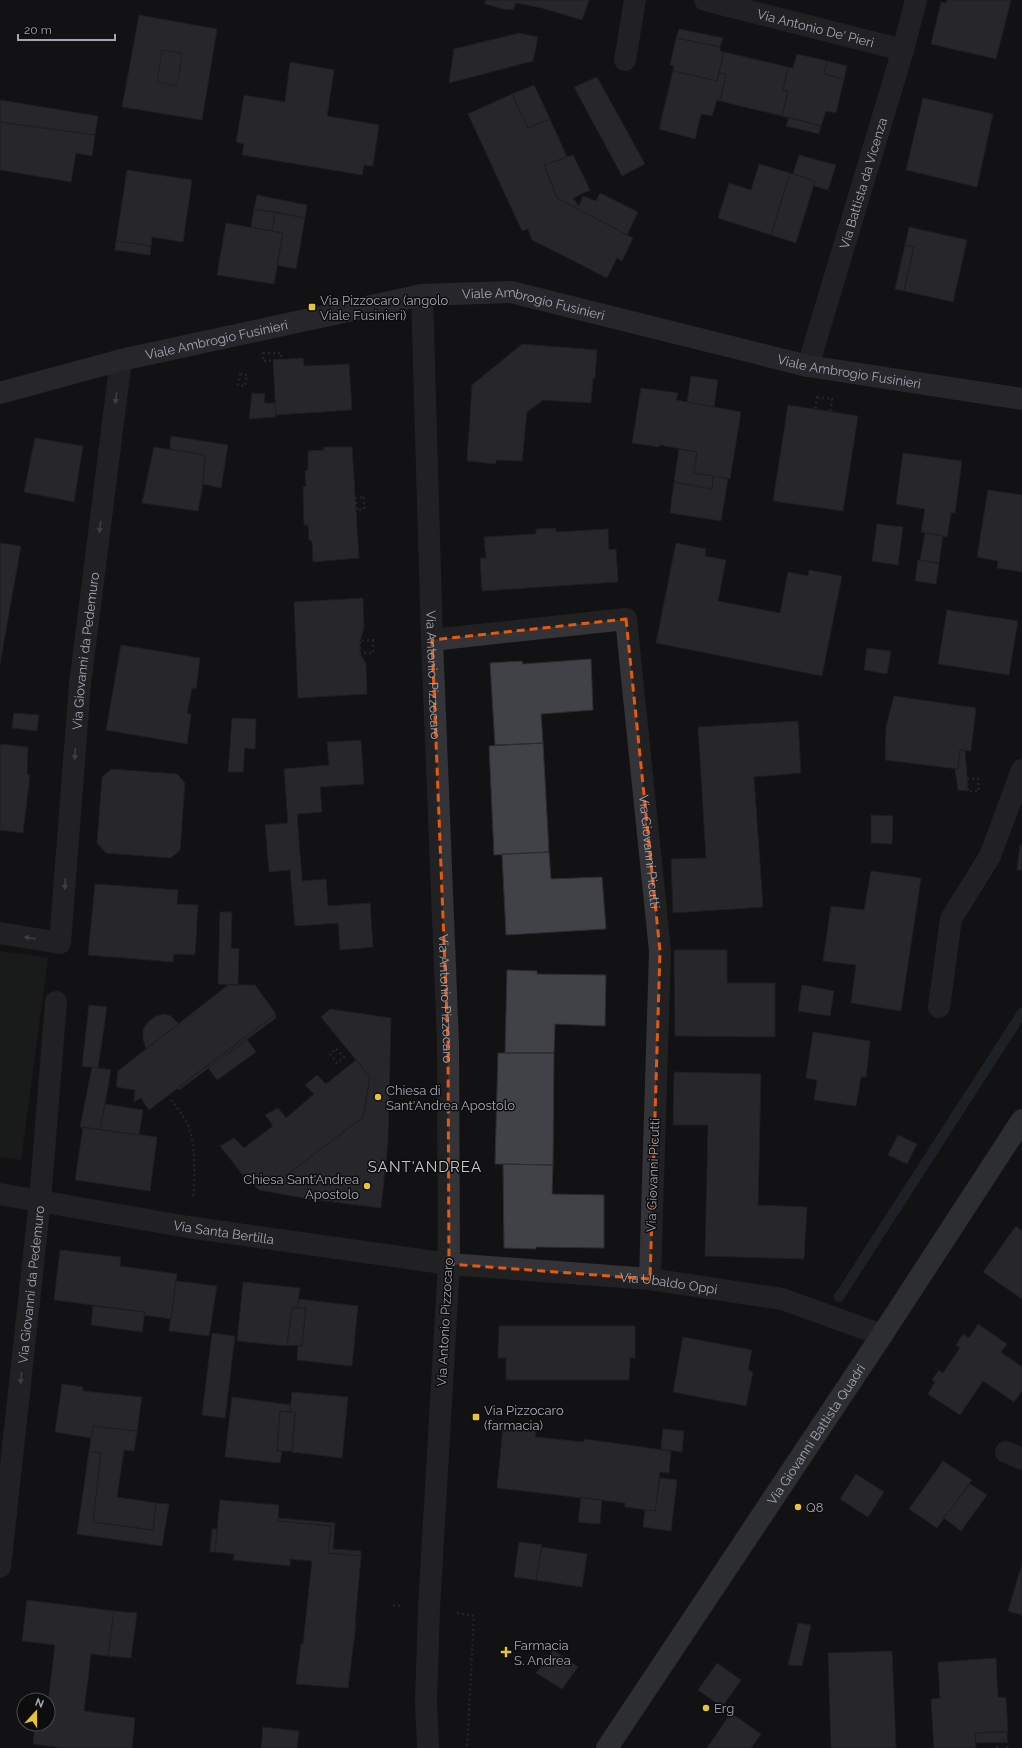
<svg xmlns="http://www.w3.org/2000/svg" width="1022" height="1748" viewBox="0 0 1022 1748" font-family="Raleway,sans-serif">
  <rect width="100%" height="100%" fill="#121214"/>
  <path fill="#1f2620" d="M 0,951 L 48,958 L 21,1160 L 0,1157 Z"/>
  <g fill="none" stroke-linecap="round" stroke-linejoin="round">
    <path stroke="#2c333b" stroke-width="10" d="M 839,1297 L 1022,1013"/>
  </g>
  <path fill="#414247" stroke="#2d2c2f" d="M 485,0 L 589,0 L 582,20 L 542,8 L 516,3 L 513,10 L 503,9 L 485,4 Z
    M 947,0 L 1011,0 L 996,59 L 931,44 L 941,2 L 946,3 Z
    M 139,15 L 217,29 L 202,120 L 122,107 Z
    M 679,29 L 723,38 L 720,47 L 676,38 Z
    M 519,33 L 538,37 L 533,61 L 449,83 L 454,49 Z
    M 676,38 L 720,47 L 720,51 L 724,52 L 717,81 L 673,71 L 674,66 L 670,65 Z
    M 162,50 L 182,53 L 177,86 L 157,82 Z
    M 724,52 L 788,67 L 783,90 L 788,91 L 782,116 L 720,101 L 726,74 L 719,73 Z
    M 797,54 L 827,61 L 824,74 L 844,79 L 836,113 L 826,111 L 821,126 L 782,116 L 788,91 L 783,90 L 788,67 L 793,68 Z
    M 827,61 L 847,66 L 844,79 L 824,74 Z
    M 290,62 L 334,70 L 327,116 L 379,125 L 373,166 L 364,165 L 362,175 L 242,155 L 244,144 L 236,142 L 244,95 L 285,102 Z
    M 673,71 L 717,81 L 719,73 L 726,74 L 720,101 L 717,100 L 712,116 L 701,114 L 695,139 L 659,129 Z
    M 597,77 L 645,164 L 622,176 L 574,87 Z
    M 534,85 L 550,119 L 528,128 L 512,94 Z
    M 512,94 L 528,128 L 550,119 L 567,157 L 544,165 L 557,198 L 633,238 L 622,261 L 617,258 L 607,278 L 532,240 L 528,229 L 522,231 L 468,114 Z
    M 923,98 L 993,114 L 977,187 L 906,170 Z
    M 0,100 L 98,116 L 95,135 L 0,122 Z
    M 789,117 L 821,126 L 819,134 L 786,126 Z
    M 0,122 L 95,135 L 92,156 L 76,153 L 71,182 L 0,170 Z
    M 573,155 L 590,190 L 573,198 L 579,206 L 583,196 L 596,201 L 600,193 L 638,212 L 627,235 L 557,198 L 544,165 Z
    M 799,155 L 836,165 L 828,190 L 814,186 L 815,181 L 793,174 Z
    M 759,164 L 790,173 L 771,235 L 718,218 L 729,183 L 751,190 Z
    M 127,170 L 192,180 L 183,242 L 152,237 L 151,246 L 116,241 Z
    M 790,173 L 815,181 L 796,243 L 771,235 Z
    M 257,195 L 307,205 L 305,218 L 254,209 Z
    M 254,209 L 275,212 L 272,231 L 251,227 Z
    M 275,212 L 305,218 L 296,269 L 277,265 L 283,233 L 272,231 Z
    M 226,223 L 283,233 L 274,284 L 217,275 Z
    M 909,227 L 967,240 L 953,302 L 904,291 L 914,247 L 905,245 Z
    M 116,241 L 151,246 L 150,255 L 115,250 Z
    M 905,245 L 914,247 L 904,291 L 895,289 Z
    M 522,344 L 597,350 L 595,378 L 593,378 L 591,403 L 543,400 L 527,412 L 522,461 L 496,460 L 496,464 L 467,461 L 472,385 Z
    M 303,358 L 304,366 L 349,364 L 352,410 L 276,415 L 273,360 Z
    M 691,376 L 718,380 L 714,407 L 687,402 Z
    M 641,388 L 678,393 L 676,400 L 741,412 L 730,479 L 694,473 L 697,452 L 660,445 L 659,447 L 632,443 Z
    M 252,393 L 265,394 L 264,403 L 275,403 L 276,417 L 249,419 Z
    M 788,405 L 858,416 L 843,511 L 773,501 Z
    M 171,436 L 228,445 L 221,488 L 203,484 L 205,455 L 170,449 Z
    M 35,438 L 83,446 L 74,502 L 24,492 Z
    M 154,447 L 205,455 L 203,484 L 198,511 L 142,503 Z
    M 323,447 L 352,447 L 359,558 L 313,562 L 312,541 L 309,540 L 308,525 L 304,525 L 303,487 L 306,486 L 305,471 L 308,470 L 308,451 L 324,450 Z
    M 679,449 L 697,452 L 694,473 L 713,476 L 712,489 L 674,482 Z
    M 903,453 L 962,461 L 955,513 L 951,513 L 947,537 L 921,532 L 925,509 L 896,504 Z
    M 713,476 L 728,478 L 721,521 L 670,513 L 674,482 L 712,489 Z
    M 988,490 L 1022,495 L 1022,494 L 1022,572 L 997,568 L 998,561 L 977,557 Z
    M 877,524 L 903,527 L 898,565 L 872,561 Z
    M 556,528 L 556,532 L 608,529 L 609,550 L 616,549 L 618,582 L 482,591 L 480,558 L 486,558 L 484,537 L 536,534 L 536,529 Z
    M 925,533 L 943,536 L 939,563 L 920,560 Z
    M 0,543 L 21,546 L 0,664 Z
    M 676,543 L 706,549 L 705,556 L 726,560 L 718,601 L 780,613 L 788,572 L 808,576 L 809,570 L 842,576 L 822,676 L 656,643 Z
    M 918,560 L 939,564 L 936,584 L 915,581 Z
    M 363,598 L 364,628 L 360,641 L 360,653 L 366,664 L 367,694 L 298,698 L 294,602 Z
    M 947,610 L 1018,621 L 1009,675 L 938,664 Z
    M 121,645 L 200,658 L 196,689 L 192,688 L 187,713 L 191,714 L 187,744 L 106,730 Z
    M 867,648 L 891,651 L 887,674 L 864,670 Z
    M 591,659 L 593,710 L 541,714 L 543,743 L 495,745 L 490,663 L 522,661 L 523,664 Z
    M 894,696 L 976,708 L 971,751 L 960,750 L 958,769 L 885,760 L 886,727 Z
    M 14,713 L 39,715 L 37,731 L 12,728 Z
    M 232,718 L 256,719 L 255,749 L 245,748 L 243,772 L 228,772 Z
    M 798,721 L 801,773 L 754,777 L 763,907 L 673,913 L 671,859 L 706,858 L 698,727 Z
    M 361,740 L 364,784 L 320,787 L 322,812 L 297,814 L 302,881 L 326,879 L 328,906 L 370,903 L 373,947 L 340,950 L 338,923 L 295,926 L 290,870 L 269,872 L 265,825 L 288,823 L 284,769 L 329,765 L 327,742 Z
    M 543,743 L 549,852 L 494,855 L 489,746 Z
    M 0,744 L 28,747 L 27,774 L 30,775 L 23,833 L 0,830 L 0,832 Z
    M 960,750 L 965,750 L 968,791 L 958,790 L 955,769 L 958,769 Z
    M 111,769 L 177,774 L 185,783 L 180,850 L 171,858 L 106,853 L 97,843 L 102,777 Z
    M 871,815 L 893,816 L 892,844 L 871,843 Z
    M 1020,845 L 1022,846 L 1022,870 L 1017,870 Z
    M 549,852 L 551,879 L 602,877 L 606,929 L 506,935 L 502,854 Z
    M 871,871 L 921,878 L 901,1011 L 851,1003 L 856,965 L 823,961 L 831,906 L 864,910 Z
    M 95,884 L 178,890 L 177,904 L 198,905 L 195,955 L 174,954 L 173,962 L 88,955 Z
    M 220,912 L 232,912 L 231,948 L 239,949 L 238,985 L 218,984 Z
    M 674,950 L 727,950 L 727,983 L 775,983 L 775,1037 L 675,1036 Z
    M 507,970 L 537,971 L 537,974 L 606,975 L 605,1026 L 555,1024 L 554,1053 L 505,1053 Z
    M 228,985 L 255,985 L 276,1014 L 149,1110 L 141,1098 L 134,1102 L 135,1090 L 116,1087 L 118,1071 Z
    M 802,985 L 834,991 L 830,1016 L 798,1011 Z
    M 89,1005 L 107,1007 L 98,1068 L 82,1066 Z
    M 330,1009 L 391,1018 L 388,1141 L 381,1208 L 309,1199 L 259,1190 L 242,1174 L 280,1180 L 363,1117 L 370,1077 L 321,1017 Z
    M 165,1014 L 171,1016 L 179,1024 L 146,1049 L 143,1039 L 143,1029 L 148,1022 L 156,1016 Z
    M 275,1015 L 276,1018 L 179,1090 L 177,1088 Z
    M 813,1032 L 870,1041 L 866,1077 L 861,1077 L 856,1106 L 814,1100 L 817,1080 L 806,1078 Z
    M 245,1037 L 256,1052 L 217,1080 L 207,1066 Z
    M 498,1053 L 554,1053 L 553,1165 L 495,1164 Z
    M 356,1060 L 370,1077 L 363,1117 L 280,1180 L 242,1174 L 220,1146 L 234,1138 L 244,1148 L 273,1126 L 265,1115 L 278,1108 L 286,1118 L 314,1094 L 305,1085 L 317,1075 L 326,1084 Z
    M 92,1067 L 111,1070 L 100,1130 L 80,1127 Z
    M 674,1072 L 761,1074 L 758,1205 L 807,1207 L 804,1259 L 705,1256 L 708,1125 L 673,1125 Z
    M 105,1104 L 143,1110 L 139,1135 L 100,1130 Z
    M 83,1127 L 157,1137 L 150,1191 L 75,1180 Z
    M 898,1135 L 917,1144 L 907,1164 L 888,1155 Z
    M 503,1164 L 553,1165 L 552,1194 L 604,1195 L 604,1248 L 536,1247 L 536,1249 L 504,1248 Z
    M 1016,1226 L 1022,1231 L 1022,1299 L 983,1272 Z
    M 60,1250 L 121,1257 L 120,1266 L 177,1274 L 171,1319 L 144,1315 L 145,1312 L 54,1300 Z
    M 176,1281 L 217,1286 L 209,1336 L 169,1331 Z
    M 243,1282 L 300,1288 L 297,1308 L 292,1307 L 287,1346 L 237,1341 Z
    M 298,1299 L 358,1306 L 352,1366 L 297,1360 L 298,1346 L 302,1346 L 306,1308 L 297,1308 Z
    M 93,1306 L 145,1312 L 142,1332 L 91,1325 Z
    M 292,1307 L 306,1308 L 302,1346 L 287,1345 Z
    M 978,1324 L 1007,1344 L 1001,1352 L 1022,1367 L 1022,1391 L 1014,1402 L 983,1381 L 960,1415 L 928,1394 L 935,1382 L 932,1380 L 939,1370 L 943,1373 L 960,1348 L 956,1345 L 963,1334 L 969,1338 Z
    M 499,1326 L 635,1326 L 635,1358 L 630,1358 L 629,1380 L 506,1380 L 506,1358 L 498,1358 Z
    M 212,1333 L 235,1336 L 225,1418 L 202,1415 Z
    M 683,1337 L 752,1350 L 748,1370 L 753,1372 L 746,1406 L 673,1392 Z
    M 62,1384 L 83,1387 L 83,1391 L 142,1397 L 137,1431 L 93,1426 L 91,1438 L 55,1432 Z
    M 292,1392 L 348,1397 L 342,1458 L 292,1452 L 295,1413 L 290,1412 Z
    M 232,1397 L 291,1405 L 290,1412 L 280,1411 L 277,1451 L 282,1451 L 280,1463 L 225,1457 Z
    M 280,1411 L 295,1413 L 292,1451 L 277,1451 Z
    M 93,1426 L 137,1431 L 134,1451 L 124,1450 L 117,1497 L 156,1503 L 153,1530 L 93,1522 L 101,1453 L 89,1451 Z
    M 503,1427 L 536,1430 L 535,1437 L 584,1442 L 584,1439 L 671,1451 L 669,1473 L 660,1472 L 655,1511 L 625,1507 L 625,1503 L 497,1488 Z
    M 663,1429 L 684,1431 L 682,1452 L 661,1449 Z
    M 89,1451 L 101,1453 L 93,1522 L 153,1530 L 156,1503 L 169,1504 L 162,1546 L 77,1534 Z
    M 943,1461 L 972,1480 L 937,1528 L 909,1509 Z
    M 856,1474 L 884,1492 L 868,1517 L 840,1499 Z
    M 660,1478 L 677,1480 L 671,1531 L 643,1527 L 645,1510 L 655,1511 Z
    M 970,1484 L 987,1495 L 961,1531 L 944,1518 Z
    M 581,1497 L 602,1500 L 600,1524 L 578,1522 Z
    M 220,1500 L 279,1505 L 278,1521 L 331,1526 L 328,1553 L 361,1556 L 355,1624 L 356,1624 L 348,1688 L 296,1684 L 301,1644 L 303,1644 L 312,1561 L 290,1559 L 290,1566 L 233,1560 L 234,1554 L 215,1552 Z
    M 278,1518 L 335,1523 L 333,1549 L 361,1551 L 361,1556 L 328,1553 L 331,1526 L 278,1521 Z
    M 212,1529 L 217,1529 L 215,1552 L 210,1552 Z
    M 519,1542 L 542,1545 L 536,1580 L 514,1577 Z
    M 542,1547 L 587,1554 L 582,1587 L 536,1580 Z
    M 1022,1564 L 1022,1615 L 1008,1611 Z
    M 27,1600 L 114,1611 L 108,1656 L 91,1654 L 84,1711 L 135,1718 L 132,1748 L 64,1748 L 33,1744 L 35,1724 L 48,1724 L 48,1702 L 55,1645 L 22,1641 Z
    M 114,1611 L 137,1613 L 131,1658 L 108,1656 Z
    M 798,1623 L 811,1625 L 802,1666 L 788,1665 Z
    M 553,1650 L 578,1667 L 562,1689 L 536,1673 Z
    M 892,1651 L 896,1748 L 831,1748 L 828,1653 Z
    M 996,1658 L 998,1697 L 1006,1698 L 1008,1732 L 975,1733 L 976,1748 L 934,1748 L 931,1699 L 940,1698 L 938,1662 Z
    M 717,1663 L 741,1680 L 722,1707 L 698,1690 Z
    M 731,1713 L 761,1734 L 751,1748 L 707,1748 Z
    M 263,1727 L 299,1731 L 297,1748 L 261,1748 Z
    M 1007,1731 L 1007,1742 L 976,1743 L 975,1733 Z"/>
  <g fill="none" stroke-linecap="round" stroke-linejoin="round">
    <path stroke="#393a3f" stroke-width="2.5" stroke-dasharray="2 3" stroke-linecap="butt" d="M 263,353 L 281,353 L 281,360 L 263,361 Z
      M 240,374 L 247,375 L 245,386 L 238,385 Z
      M 817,397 L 832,399 L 830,412 L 815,410 Z
      M 364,497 L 364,509 L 357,510 L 356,498 Z
      M 373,640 L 373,653 L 360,653 L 360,641 Z
      M 967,779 L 978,779 L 979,791 L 968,791 Z
      M 336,1049 L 344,1057 L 337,1063 L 330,1054 Z
      M 171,1100 C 179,1110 188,1122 191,1134 C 195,1154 195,1179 193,1199
      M 393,1605 L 401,1606
      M 457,1613 L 474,1616 L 467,1748
      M 997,1748 L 997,1742 L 1007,1742 L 1007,1748"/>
    <g stroke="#333338" stroke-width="22">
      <path id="s1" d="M 705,0 L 903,50"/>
      <path d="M 625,60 L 635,0"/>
      <path id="s2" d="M 422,295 L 432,640 L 448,1043 L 449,1264 L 429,1608 L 426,1701 L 428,1748"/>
      <path id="s3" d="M 808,366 L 903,50 L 916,0"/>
      <path id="s4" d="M 432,640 L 626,619 L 660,951 L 650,1279"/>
      <path id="s5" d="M 0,933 L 60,943 L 80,684 L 121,360"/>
      <path d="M 939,1007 L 951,919 L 990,856 L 1022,770"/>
      <path id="s6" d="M 0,1194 L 188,1227 L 449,1264 L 650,1279 L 782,1299 L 882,1335"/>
      <path d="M 1006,1452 L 1022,1459"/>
      <path id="s7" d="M 0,1567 L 40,1200 L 56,1002"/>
    </g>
    <path stroke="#414248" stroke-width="22" id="s8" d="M 0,393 L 121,360 L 422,295 L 511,292 L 808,366 L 1022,399"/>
    <path stroke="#4f5057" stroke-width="22" id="s9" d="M 607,1748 L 882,1335 L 1022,1120"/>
  </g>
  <defs><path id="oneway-solid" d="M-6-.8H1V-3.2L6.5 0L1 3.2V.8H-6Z"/></defs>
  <g fill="#71737c">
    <use href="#oneway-solid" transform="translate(116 398) rotate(97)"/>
    <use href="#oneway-solid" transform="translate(100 527) rotate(97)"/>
    <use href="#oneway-solid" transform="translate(75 754) rotate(94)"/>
    <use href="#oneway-solid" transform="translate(65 884) rotate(94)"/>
    <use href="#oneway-solid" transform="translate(30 938) rotate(-170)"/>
    <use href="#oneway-solid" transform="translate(21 1378) rotate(96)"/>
  </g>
  <path d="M0 0H1022V1748H0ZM 626,619 L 660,951 L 650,1279 L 449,1264 L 448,1043 L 432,640 Z" fill="#121214" fill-opacity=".55" fill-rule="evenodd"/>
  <path fill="none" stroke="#e8590c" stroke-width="3" stroke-dasharray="8 5" stroke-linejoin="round" d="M 626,619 L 660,951 L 650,1279 L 449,1264 L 448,1043 L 432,640 Z"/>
  <g fill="#e8c336" stroke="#0d0d0e" stroke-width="1.5">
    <rect x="308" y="303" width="8" height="8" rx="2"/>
    <circle cx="378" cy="1097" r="4"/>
    <circle cx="367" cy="1186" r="4"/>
    <rect x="472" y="1413" width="8" height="8" rx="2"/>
    <circle cx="798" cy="1507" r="4"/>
    <path d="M504 1646h4v4h4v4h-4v4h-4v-4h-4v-4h4z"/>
    <circle cx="706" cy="1708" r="4"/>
  </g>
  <g text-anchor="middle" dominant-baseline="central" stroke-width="3" stroke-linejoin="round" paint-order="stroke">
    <g font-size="13" fill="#a4a7b3" stroke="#0d0d0e">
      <text stroke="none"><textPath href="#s1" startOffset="114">Via Antonio De' Pieri</textPath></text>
      <text stroke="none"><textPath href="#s3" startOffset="191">Via Battista da Vicenza</textPath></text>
      <text stroke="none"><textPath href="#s8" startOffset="546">Viale Ambrogio Fusinieri</textPath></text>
      <text stroke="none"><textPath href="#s8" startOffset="223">Viale Ambrogio Fusinieri</textPath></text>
      <text stroke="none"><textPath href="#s8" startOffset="870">Viale Ambrogio Fusinieri</textPath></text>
      <text stroke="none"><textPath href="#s5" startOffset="354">Via Giovanni da Pedemuro</textPath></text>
      <text stroke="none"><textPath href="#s2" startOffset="380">Via Antonio Pizzocaro</textPath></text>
      <text stroke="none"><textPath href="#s4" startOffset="429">Via Giovanni Picutti</textPath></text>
      <text stroke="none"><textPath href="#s2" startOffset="704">Via Antonio Pizzocaro</textPath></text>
      <text transform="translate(653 1175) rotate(-88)">Via Giovanni Picutti</text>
      <text stroke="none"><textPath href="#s6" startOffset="227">Via Santa Bertilla</textPath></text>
      <text stroke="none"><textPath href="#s6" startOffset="675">Via Ubaldo Oppi</textPath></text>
      <text stroke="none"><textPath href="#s7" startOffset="284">Via Giovanni da Pedemuro</textPath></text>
      <text transform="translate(445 1322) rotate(-87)">Via Antonio Pizzocaro</text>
      <text stroke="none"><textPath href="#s9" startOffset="377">Via Giovanni Battista Quadri</textPath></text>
    </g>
    <g font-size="13" fill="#a4a7b3" stroke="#0d0d0e" text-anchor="start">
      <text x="320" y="300">Via Pizzocaro (angolo<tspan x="320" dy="15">Viale Fusinieri)</tspan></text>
      <text x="386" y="1090">Chiesa di<tspan x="386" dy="15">Sant'Andrea Apostolo</tspan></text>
      <text x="359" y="1179" text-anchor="end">Chiesa Sant'Andrea<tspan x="359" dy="15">Apostolo</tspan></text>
      <text x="484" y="1410">Via Pizzocaro<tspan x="484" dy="15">(farmacia)</tspan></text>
      <text x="806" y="1507">Q8</text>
      <text x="514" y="1645">Farmacia<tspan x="514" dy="15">S. Andrea</tspan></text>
      <text x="714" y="1708">Erg</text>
    </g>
    <g font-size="15" letter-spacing="1" fill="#c5c6d0" stroke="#0d0d0e">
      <text x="425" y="1167">SANT'ANDREA</text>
    </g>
  </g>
  <g transform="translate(36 1712) rotate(21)"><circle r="19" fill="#0d0d0e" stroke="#494b50"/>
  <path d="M0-3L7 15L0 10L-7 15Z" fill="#e8c336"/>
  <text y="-6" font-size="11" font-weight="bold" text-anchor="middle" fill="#a4a7b3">N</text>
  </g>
  <path d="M18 34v6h97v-6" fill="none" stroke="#a4a7b3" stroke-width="2"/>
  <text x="24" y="34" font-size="12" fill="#a4a7b3" stroke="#0d0d0e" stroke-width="3" paint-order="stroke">20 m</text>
</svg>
